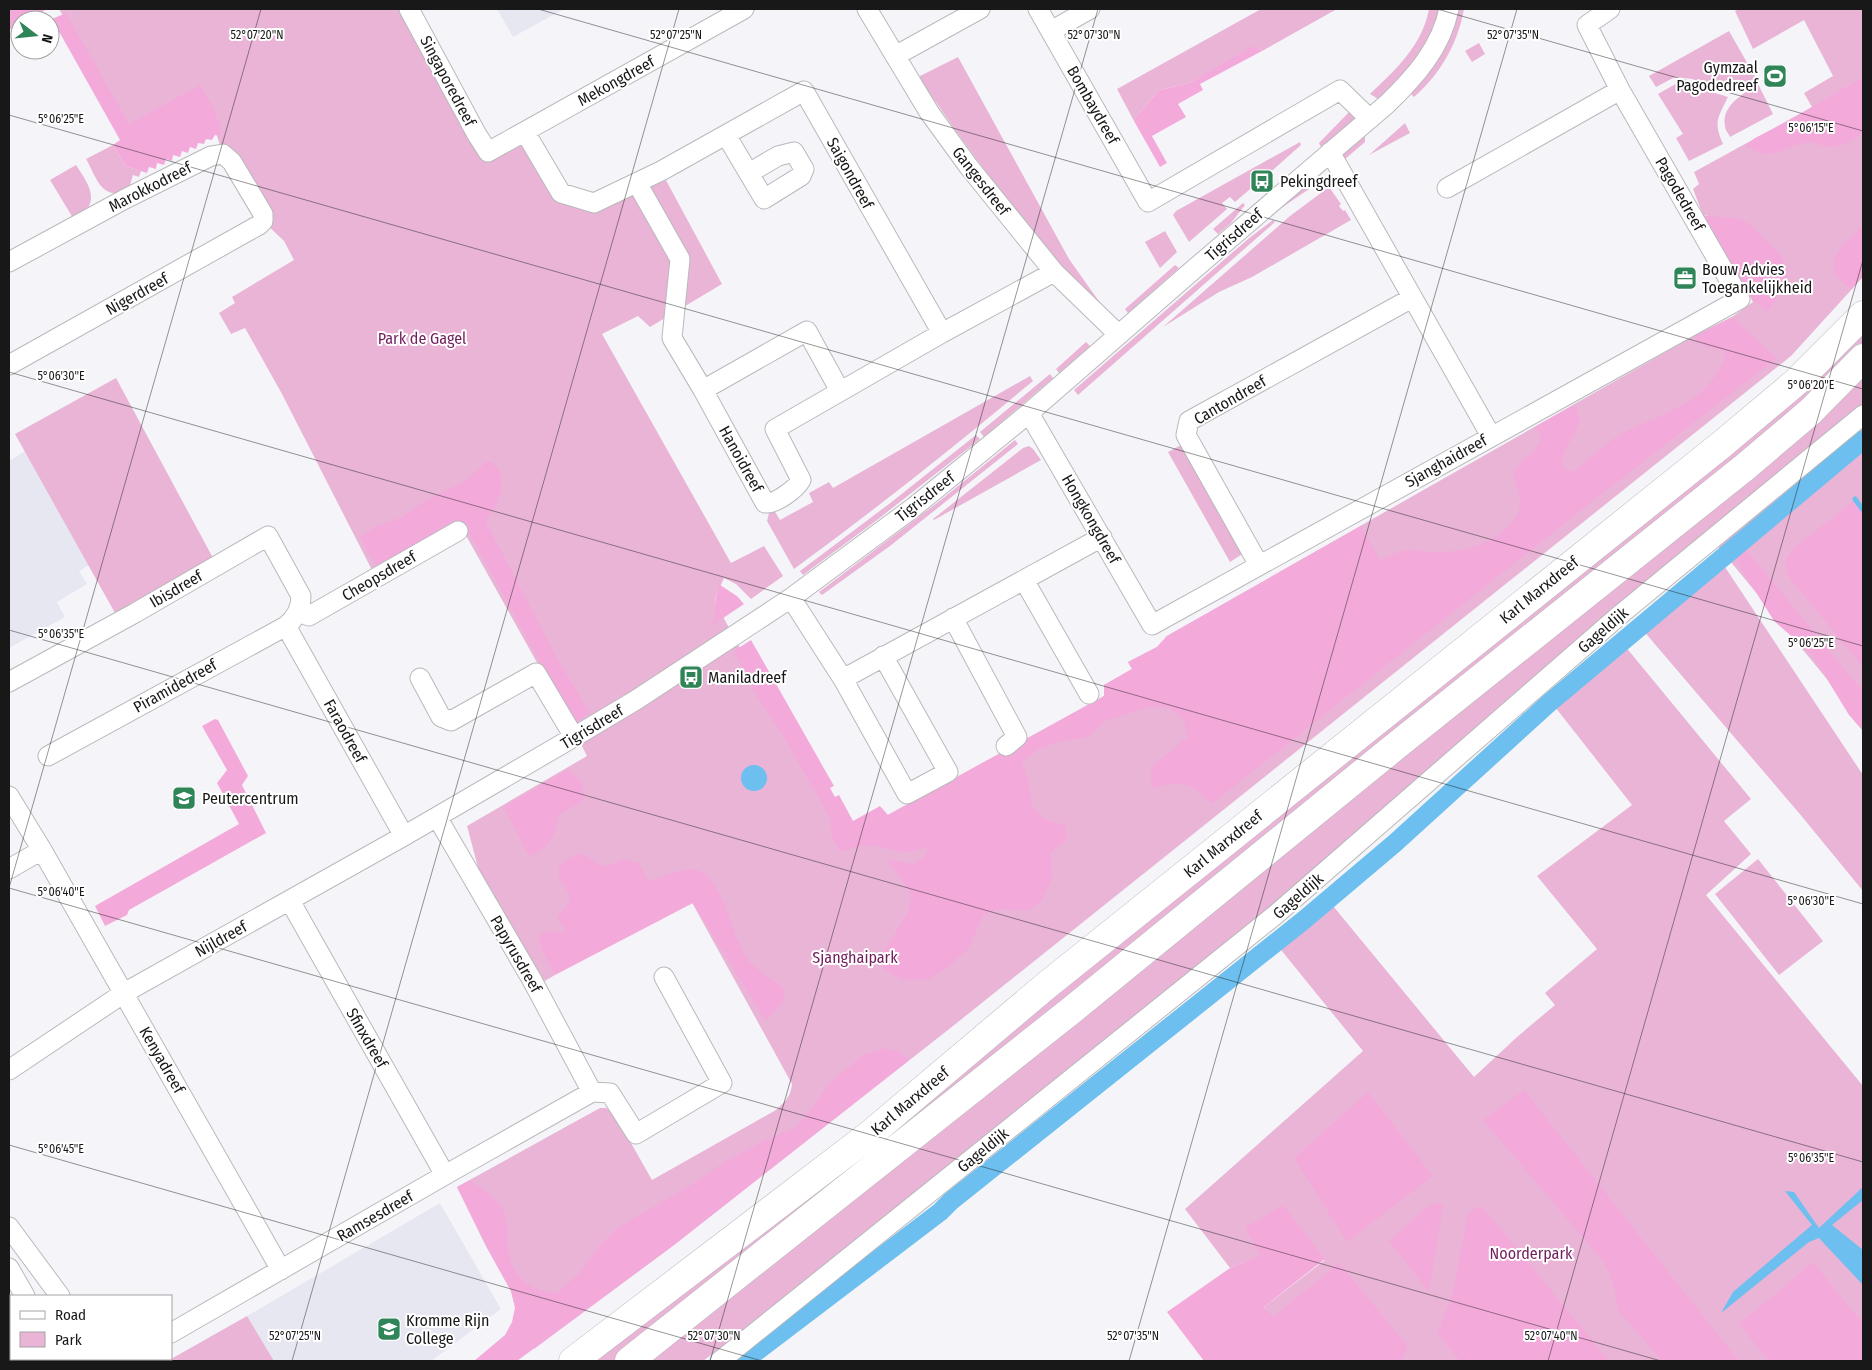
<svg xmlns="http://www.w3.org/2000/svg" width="1872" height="1370" viewBox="0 0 1872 1370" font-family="'Fira Sans Condensed',sans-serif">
  <rect width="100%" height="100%" fill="#f5f5f9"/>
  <path fill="#e7e7f2" d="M 497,9 L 564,9 L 513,37 Z
    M 35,445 L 99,560 L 79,571 L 87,584 L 57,602 L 65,617 L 9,648 L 9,461 Z
    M 440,1203 L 501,1309 L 431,1361 L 274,1361 L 247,1316 Z"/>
  <path fill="#e9b4d6" d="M 59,9 L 403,9 L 488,151 L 525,132 L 561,193 L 594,203 L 661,171 L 722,284 L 650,327 L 638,316 L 602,334 L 731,563 L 764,546 L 783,576 L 751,599 L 736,584 L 724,578 L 716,596 L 715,602 L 844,839 L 1104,696 L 1104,685 L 1132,669 L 1128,662 L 1157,647 L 1167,636 L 1694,336 L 1732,317 L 1753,302 L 1707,215 L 1703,215 L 1693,189 L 1699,184 L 1694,172 L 1812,107 L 1804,93 L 1833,76 L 1804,20 L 1753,49 L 1735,11 L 1738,9 L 1863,9 L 1863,277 L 1791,356 L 953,1026 L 674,1245 L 534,1349 L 515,1307 L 511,1291 L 486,1246 L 457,1187 L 600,1108 L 606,1108 L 614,1113 L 652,1180 L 776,1110 C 785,1102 791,1096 792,1084 L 690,899 L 553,970 L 555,975 L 543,982 L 488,905 L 467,826 L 587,756 L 568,718 L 454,514 L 373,572 L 282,394 L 245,328 L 231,334 L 219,313 L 235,303 L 232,297 L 294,260 L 284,241 L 263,221 L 223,154 L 201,88 L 128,128 Z
    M 1261,9 L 1337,9 L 1262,51 L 1258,47 L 1193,81 L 1182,85 L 1159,90 L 1135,118 L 1134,121 L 1117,89 Z
    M 1429,9 L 1440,9 C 1430,46 1406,73 1378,99 L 1370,94 C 1396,69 1422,46 1429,9 Z
    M 1459,9 L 1464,9 C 1458,43 1440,75 1414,97 L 1409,92 C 1435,69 1451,42 1459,9 Z
    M 1729,31 L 1757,80 L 1736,91 L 1729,91 L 1692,79 L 1675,77 L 1656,87 L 1649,76 Z
    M 1479,43 L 1485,54 L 1472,62 L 1465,51 Z
    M 958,57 L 1069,259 L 1103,307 C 1091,296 1078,285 1067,273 C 1013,212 965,144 918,77 Z
    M 1679,82 L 1728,97 C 1718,118 1713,121 1723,144 L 1689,161 L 1676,138 L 1683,134 L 1658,94 Z
    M 1758,84 L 1773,114 L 1730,137 C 1729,134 1725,130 1725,126 C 1721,105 1744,94 1758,84 Z
    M 1352,109 L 1357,118 L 1323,147 L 1321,147 L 1319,143 Z
    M 1405,123 L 1410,133 L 1369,155 Z
    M 1362,134 L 1365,137 L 1365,142 L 1345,159 L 1340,153 Z
    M 1300,142 L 1301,145 L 1266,176 L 1263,173 L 1253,182 L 1255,185 L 1235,202 L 1230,197 L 1222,203 L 1227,209 L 1189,242 L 1173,215 L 1176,211 Z
    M 113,145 L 125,166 L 141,171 L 139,177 L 133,175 L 128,192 C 100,199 98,180 86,159 Z
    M 76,165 C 84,178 97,193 88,208 L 73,218 L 50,180 Z
    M 1312,177 L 1318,183 L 1271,215 Z
    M 1329,187 L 1341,204 L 1339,206 L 1343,211 L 1345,210 L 1351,220 L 1252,277 L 1219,292 L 1163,327 L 1290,216 Z
    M 1243,203 L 1245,205 L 1231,223 L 1218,234 L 1213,229 Z
    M 1273,220 L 1275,222 L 1078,395 L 1074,390 L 1248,239 Z
    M 1165,231 L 1177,252 L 1160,268 L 1145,242 Z
    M 1175,265 L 1179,268 L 1128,313 L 1125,309 Z
    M 1863,331 L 1863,350 L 1849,366 L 675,1316 L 614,1361 L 587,1361 Z
    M 1086,342 L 1090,346 L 1059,373 L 1056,369 Z
    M 1050,374 L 1053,378 L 984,437 L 980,432 Z
    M 1030,376 L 1033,381 C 955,446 876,509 794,569 L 767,521 L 769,513 L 774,510 L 780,520 L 813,502 L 809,493 L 829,482 L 833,488 Z
    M 116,378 L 213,558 L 115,613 L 15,434 Z
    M 1863,378 L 1863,404 L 1813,445 L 1321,867 L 856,1243 L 703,1361 L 645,1361 L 1847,394 Z
    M 1863,415 L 1863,723 L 1712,539 Z
    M 976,435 L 980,439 L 877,520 L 803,575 L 800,571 L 889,504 Z
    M 1015,440 L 1018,444 L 890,546 L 822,595 L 819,592 L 937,503 Z
    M 1183,444 L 1244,553 L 1230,562 L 1168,452 Z
    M 1029,446 L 1033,449 L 1041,460 L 934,520 L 933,519 L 1023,448 Z
    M 1713,557 L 1723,564 L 1863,775 L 1863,891 L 1799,813 L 1636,622 Z
    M 1620,640 L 1751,799 L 1724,821 L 1751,854 L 1706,895 L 1863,1086 L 1863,1361 L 1245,1361 L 1268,1312 L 1264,1307 L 1325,1260 L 1261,1255 L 1230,1268 L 1185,1209 L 1363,1051 L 1273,940 L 1324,895 L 1474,1077 L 1517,1037 L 1555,1005 L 1545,993 L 1597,949 L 1537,876 L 1632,805 L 1548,698 Z
    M 1758,859 L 1823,941 L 1779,975 L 1715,894 Z
    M 247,1316 L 274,1361 L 166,1361 L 171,1359 Z"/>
  <path fill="#f3aadb" d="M 9,9 L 47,9 L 27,20 L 20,20 L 20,24 L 9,30 Z
    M 66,13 L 129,124 L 200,85 C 207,96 224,124 220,136 L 215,135 L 212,140 L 206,139 L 204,144 L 198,143 L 196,149 L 190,147 L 188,153 L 182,151 L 180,157 L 173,155 L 172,161 L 166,159 L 164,165 L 157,163 L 156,169 L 149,167 L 147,173 L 125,166 L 113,145 L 120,140 L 52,19 Z
    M 1251,47 L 1258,47 L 1262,51 L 1200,84 L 1203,90 L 1178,104 L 1186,117 L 1152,136 L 1167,163 L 1160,167 L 1134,121 L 1135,118 L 1159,90 L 1182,85 L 1193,81 Z
    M 1863,77 L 1863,132 C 1854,141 1841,148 1828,147 C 1820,146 1813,141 1805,143 C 1791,145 1778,155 1763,154 C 1758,153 1751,148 1745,146 L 1755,138 L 1783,124 Z
    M 1703,215 L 1719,217 L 1737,218 L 1750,224 L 1781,255 L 1787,269 L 1787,282 L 1767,312 L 1759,304 L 1753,301 Z
    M 1863,227 L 1863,274 L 1852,289 C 1816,268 1840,245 1863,227 Z
    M 1732,317 L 1777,358 L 1594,500 L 1212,804 C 1194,786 1180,777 1154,789 C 1141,759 1169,760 1181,741 L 1188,739 L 1184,720 L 1168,707 L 1145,708 L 1106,721 L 1088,737 L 1058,742 L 1038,750 L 1022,762 L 1028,779 L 1032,805 L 1044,819 L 1065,825 L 1067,840 L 1050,853 L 1052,878 L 1041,902 L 1028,910 L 1000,909 L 984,914 L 968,949 L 947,968 L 929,979 L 902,980 L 884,969 L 882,955 L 909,910 L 911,894 L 887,859 L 914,864 L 924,857 L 927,847 L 911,852 L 901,852 L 877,846 L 859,846 L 840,852 L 831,835 L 831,822 L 822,803 L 783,736 L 753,690 L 734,651 L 751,640 L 834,786 L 830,788 L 835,797 L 839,795 L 853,821 L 880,806 L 888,815 L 1104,696 L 1104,685 L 1132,669 L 1128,662 L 1157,647 L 1167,636 L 1361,526 L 1380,560 C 1387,557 1394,553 1401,551 C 1415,549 1429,553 1443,552 C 1470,551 1510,538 1519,509 C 1523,494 1512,482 1514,473 C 1518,459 1538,454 1541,437 L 1535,427 L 1574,405 C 1576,409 1579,414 1579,419 C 1580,437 1545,464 1573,472 C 1589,460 1604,444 1621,434 C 1662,412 1707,405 1725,357 L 1722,350 C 1709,347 1701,348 1694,336 Z
    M 491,461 C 505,471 503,491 496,505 C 493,511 488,515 486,522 L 559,662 L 590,713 L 574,723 L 464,523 L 459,522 L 380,566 L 374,563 L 360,537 L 375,527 L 402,517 L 423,502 L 467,480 L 486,462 Z
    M 1858,498 L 1863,505 L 1863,667 L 1791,580 C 1784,565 1783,563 1793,548 Z
    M 1738,539 L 1863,692 L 1863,731 L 1849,715 L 1811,653 L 1774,621 L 1742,570 L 1730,545 Z
    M 720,585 L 737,596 L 744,604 L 707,629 L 716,618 C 714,605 715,597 720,585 Z
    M 215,719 L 218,720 L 248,776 L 242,785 L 266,833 L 129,910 L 127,915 L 105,926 L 95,906 L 239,824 L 217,783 L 227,770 L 202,726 Z
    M 568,769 C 579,779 585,784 584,800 L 559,815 C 554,835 551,849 529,856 L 504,807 Z
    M 583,854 C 603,866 601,870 624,859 L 639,863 L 649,882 C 661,877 688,865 701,871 C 722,880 733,938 747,958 C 756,971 770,978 783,987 C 787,1003 776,1011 765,1020 L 693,903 L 555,975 C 549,962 538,948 539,934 L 553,931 L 566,932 L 557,918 C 560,911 569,906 570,898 C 568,890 562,884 559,876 C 555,862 572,855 583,854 Z
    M 886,1048 L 899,1052 L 909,1060 L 674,1245 L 517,1361 L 474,1361 L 505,1335 L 512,1322 L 515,1307 L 511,1291 L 486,1246 L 457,1187 L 470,1180 C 482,1189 497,1198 504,1212 C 508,1222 506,1232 507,1242 C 510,1273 527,1294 559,1292 L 584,1268 L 598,1247 L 617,1228 L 691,1185 L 726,1161 L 764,1141 L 794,1128 L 806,1116 L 830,1082 L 865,1054 Z
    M 1524,1090 L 1739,1361 L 1662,1361 L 1618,1310 L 1615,1291 L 1610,1274 L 1603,1261 L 1483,1120 Z
    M 1368,1092 L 1433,1176 L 1347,1242 L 1294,1158 Z
    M 1438,1203 L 1443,1205 L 1429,1292 L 1389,1241 L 1427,1207 Z
    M 1283,1205 L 1325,1259 L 1264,1307 L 1273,1317 L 1339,1263 L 1408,1346 L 1401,1361 L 1204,1361 L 1167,1312 L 1230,1268 L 1260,1255 L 1245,1228 Z
    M 1482,1206 L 1609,1361 L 1460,1361 L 1437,1333 L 1452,1297 L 1467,1217 L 1471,1210 Z
    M 1813,1262 L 1863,1324 L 1863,1361 L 1769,1361 L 1739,1324 Z"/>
  <path fill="#6cbfee" d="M741 778a13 13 0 1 1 26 0a13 13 0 1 1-26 0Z
    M 1863,1187 L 1863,1200 L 1832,1225 L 1863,1250 L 1863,1285 L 1819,1238 L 1809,1242 L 1721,1313 L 1733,1292 L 1812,1225 L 1785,1191 L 1794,1192 L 1819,1228 Z"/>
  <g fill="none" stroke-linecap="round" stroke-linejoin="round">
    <path stroke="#6cbfee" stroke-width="5" d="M 1855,499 L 1863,510"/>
    <path stroke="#6cbfee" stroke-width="19" d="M 744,1361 L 940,1212 L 951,1201 L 1304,920 L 1395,843 L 1549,703 L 1863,440"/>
    <g stroke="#b9b9bc" stroke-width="21">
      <path id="street" d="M 409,9 L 476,133 L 488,152 L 744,9
        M 867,9 L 929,112 L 969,167 L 1054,272 L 1119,335
        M 1038,9 L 1148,202 L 1340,90 L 1370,119
        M 1051,31 L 1090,9
        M 895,56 L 980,9
        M 525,132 L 561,193 L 594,203 L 661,171 L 804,91 L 942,333
        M 726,135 L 764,199 L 801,176 L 804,169 L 794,152 L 778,156 L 749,173
        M 1330,152 L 1491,436
        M 637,183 L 680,259 L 672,338 L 703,390 L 765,503 C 776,504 796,489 801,480 L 775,429 L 942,333 L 1054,272
        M 1447,188 L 1620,90
        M 9,262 L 125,199 L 211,156 L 223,154 L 232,162 L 263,214 L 263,221 L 259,225 L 9,365
        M 703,390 L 807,331 L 840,391
        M 1029,413 L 1152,625 L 1740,299 L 1620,90 L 1587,25 L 1610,9
        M 1259,565 L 1186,435 L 1189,421 L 1412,298
        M 1024,580 L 1089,694
        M 791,598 L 843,679 L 907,794 L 948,772 L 883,656
        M 298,612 L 309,616 L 458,531
        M 953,618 L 1017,737 L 1006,746
        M 286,626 L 404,836
        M 420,678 L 441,717 L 451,721 L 536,673 L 574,737
        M 843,679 L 1102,537
        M 9,682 L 135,613 L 268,536 L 301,596 C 301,609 296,618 286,626 L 48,756
        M 9,796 L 42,850 L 281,1270
        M 9,869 L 42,850
        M 290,901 L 445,1175
        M 9,1070 L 124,993 L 404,836 L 574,737 L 636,700 L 791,598 L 914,507 L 1029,413 L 1193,270 L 1387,104 C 1415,77 1441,48 1449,9
        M 592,1092 L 610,1093 L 636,1134 L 722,1083 L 664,977
        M 9,1227 L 60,1296
        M 9,1268 L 25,1296
        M 171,1333 L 445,1175 L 592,1092 L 532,980 L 437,817
        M 61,1359 L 62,1361
        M 111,1359 L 116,1361 L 122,1359
        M 720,1361 L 1274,916 L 1621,614 L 1863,415"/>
    </g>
    <g stroke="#b9b9bc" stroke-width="29">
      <path id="highway" d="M 573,1361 L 868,1136 L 1047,985 L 1721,445 L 1796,382 L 1863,315
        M 629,1361 L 1073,1009 L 1392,749 L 1745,467 L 1811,411 L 1863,358"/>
    </g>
    <use href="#street" stroke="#fff" stroke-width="19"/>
    <use href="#highway" stroke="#fff" stroke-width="28"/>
  </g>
  <path fill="none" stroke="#181819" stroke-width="1" stroke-opacity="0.45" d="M 538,9 L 1863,389M 1437,9 L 1863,131M 9,115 L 1863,646M 9,372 L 1863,904M 9,630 L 1863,1162M 9,888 L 1661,1361M 9,888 L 261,9M 9,1145 L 762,1361M 292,1361 L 679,9M 710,1361 L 1098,9M 1129,1361 L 1517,9M 1548,1361 L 1863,260"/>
  <defs>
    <g id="stadium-square" transform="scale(1.25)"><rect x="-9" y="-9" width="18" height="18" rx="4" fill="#2f8558" stroke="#fff"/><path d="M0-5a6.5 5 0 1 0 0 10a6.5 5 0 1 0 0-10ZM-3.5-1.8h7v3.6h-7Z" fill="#fff"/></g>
    <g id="bus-square" transform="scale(1.25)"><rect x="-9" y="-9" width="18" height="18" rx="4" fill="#2f8558" stroke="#fff"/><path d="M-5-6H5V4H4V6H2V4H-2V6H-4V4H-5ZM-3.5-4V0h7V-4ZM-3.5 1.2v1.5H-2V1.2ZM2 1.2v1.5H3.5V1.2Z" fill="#fff"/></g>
    <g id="office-square" transform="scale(1.25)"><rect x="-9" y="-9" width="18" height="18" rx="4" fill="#2f8558" stroke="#fff"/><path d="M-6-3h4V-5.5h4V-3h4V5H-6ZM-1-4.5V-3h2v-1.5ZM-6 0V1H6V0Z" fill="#fff"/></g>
    <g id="school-square" transform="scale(1.25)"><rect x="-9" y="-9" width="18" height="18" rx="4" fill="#2f8558" stroke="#fff"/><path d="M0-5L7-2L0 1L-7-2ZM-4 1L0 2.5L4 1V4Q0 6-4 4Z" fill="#fff"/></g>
  </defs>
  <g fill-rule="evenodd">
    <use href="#stadium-square" x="1775" y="76"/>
    <use href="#bus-square" x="1262" y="181"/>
    <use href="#office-square" x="1685" y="278"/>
    <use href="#bus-square" x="691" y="677"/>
    <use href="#school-square" x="184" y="798"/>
    <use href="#school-square" x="389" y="1329"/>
  </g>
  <g text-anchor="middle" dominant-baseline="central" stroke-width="4" stroke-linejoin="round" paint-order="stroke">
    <g font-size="16" fill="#181819" stroke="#fff" text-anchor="start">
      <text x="1758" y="67" text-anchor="end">Gymzaal<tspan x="1758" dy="18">Pagodedreef</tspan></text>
      <text x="1280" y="181">Pekingdreef</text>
      <text x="1702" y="269">Bouw Advies<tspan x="1702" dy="18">Toegankelijkheid</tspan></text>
      <text x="708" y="677">Maniladreef</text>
      <text x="202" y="798">Peutercentrum</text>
      <text x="406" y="1320">Kromme Rijn<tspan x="406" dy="18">College</tspan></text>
    </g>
    <g font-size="16" fill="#181819" stroke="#fff">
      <text transform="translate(448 81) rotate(62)">Singaporedreef</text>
      <text transform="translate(616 81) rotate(-29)">Mekongdreef</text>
      <text transform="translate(1093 105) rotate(60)">Bombaydreef</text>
      <text transform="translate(850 173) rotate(61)">Saigondreef</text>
      <text transform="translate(981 181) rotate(52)">Gangesdreef</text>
      <text transform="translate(150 187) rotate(-27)">Marokkodreef</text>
      <text transform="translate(1680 194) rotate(60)">Pagodedreef</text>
      <text transform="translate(1234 235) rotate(-41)">Tigrisdreef</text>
      <text transform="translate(137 294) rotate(-29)">Nigerdreef</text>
      <text transform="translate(1230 400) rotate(-30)">Cantondreef</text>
      <text transform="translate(741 459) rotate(61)">Hanoidreef</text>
      <text transform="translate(1446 461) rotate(-29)">Sjanghaidreef</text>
      <text transform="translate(925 497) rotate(-38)">Tigrisdreef</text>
      <text transform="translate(1091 519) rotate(60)">Hongkongdreef</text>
      <text transform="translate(379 576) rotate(-30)">Cheopsdreef</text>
      <text transform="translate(176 589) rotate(-30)">Ibisdreef</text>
      <text transform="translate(1539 590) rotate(-39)">Karl Marxdreef</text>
      <text transform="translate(1603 630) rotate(-41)">Gageldijk</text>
      <text transform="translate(175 686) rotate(-29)">Piramidedreef</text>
      <text transform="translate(592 727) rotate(-31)">Tigrisdreef</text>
      <text transform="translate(345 731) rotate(61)">Faraodreef</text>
      <text transform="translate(1223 844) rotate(-39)">Karl Marxdreef</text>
      <text transform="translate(1298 896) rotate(-41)">Gageldijk</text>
      <text transform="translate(221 939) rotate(-29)">Nijldreef</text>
      <text transform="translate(516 954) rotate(60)">Papyrusdreef</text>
      <text transform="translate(367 1038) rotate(60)">Sfinxdreef</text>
      <text transform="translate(162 1060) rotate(60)">Kenyadreef</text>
      <text transform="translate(910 1101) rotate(-40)">Karl Marxdreef</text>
      <text transform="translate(983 1150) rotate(-39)">Gageldijk</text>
      <text transform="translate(375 1216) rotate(-30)">Ramsesdreef</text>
    </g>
    <g font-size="16" fill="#711e5c" stroke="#fff">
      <text x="422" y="338">Park de Gagel</text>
      <text x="855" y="957">Sjanghaipark</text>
      <text x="1531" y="1253">Noorderpark</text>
    </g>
  </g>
  <g font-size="12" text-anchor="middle" fill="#181819" stroke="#fff" stroke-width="4" stroke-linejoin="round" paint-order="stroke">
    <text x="257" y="39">52°07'20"N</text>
    <text x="676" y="39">52°07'25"N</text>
    <text x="1094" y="39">52°07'30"N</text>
    <text x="1513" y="39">52°07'35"N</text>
    <text x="61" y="123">5°06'25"E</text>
    <text x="1811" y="132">5°06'15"E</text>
    <text x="61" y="380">5°06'30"E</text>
    <text x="1811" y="389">5°06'20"E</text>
    <text x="61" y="638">5°06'35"E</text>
    <text x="1811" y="647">5°06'25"E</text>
    <text x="61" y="896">5°06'40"E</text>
    <text x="1811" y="905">5°06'30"E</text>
    <text x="61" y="1153">5°06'45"E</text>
    <text x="1811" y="1162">5°06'35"E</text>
    <text x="295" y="1340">52°07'25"N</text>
    <text x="714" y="1340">52°07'30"N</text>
    <text x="1133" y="1340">52°07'35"N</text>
    <text x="1551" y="1340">52°07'40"N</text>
  </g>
  <rect width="1872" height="1370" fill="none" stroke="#181819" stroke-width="20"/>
  <rect x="10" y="1295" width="162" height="65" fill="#ffffff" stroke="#a3a3a3"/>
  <rect x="20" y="1311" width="25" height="8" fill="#ffffff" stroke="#a3a3a3"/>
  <text x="55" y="1320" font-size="15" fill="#181819">Road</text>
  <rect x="20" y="1332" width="25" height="15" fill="#e9b4d6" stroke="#a3a3a3"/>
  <text x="55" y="1345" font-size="15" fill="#181819">Park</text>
  <g transform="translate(35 35) rotate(106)"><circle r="24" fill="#ffffff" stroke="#a3a3a3"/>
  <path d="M0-4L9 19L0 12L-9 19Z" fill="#2f8558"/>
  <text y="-8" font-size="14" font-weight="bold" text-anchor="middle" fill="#181819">N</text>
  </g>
</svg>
